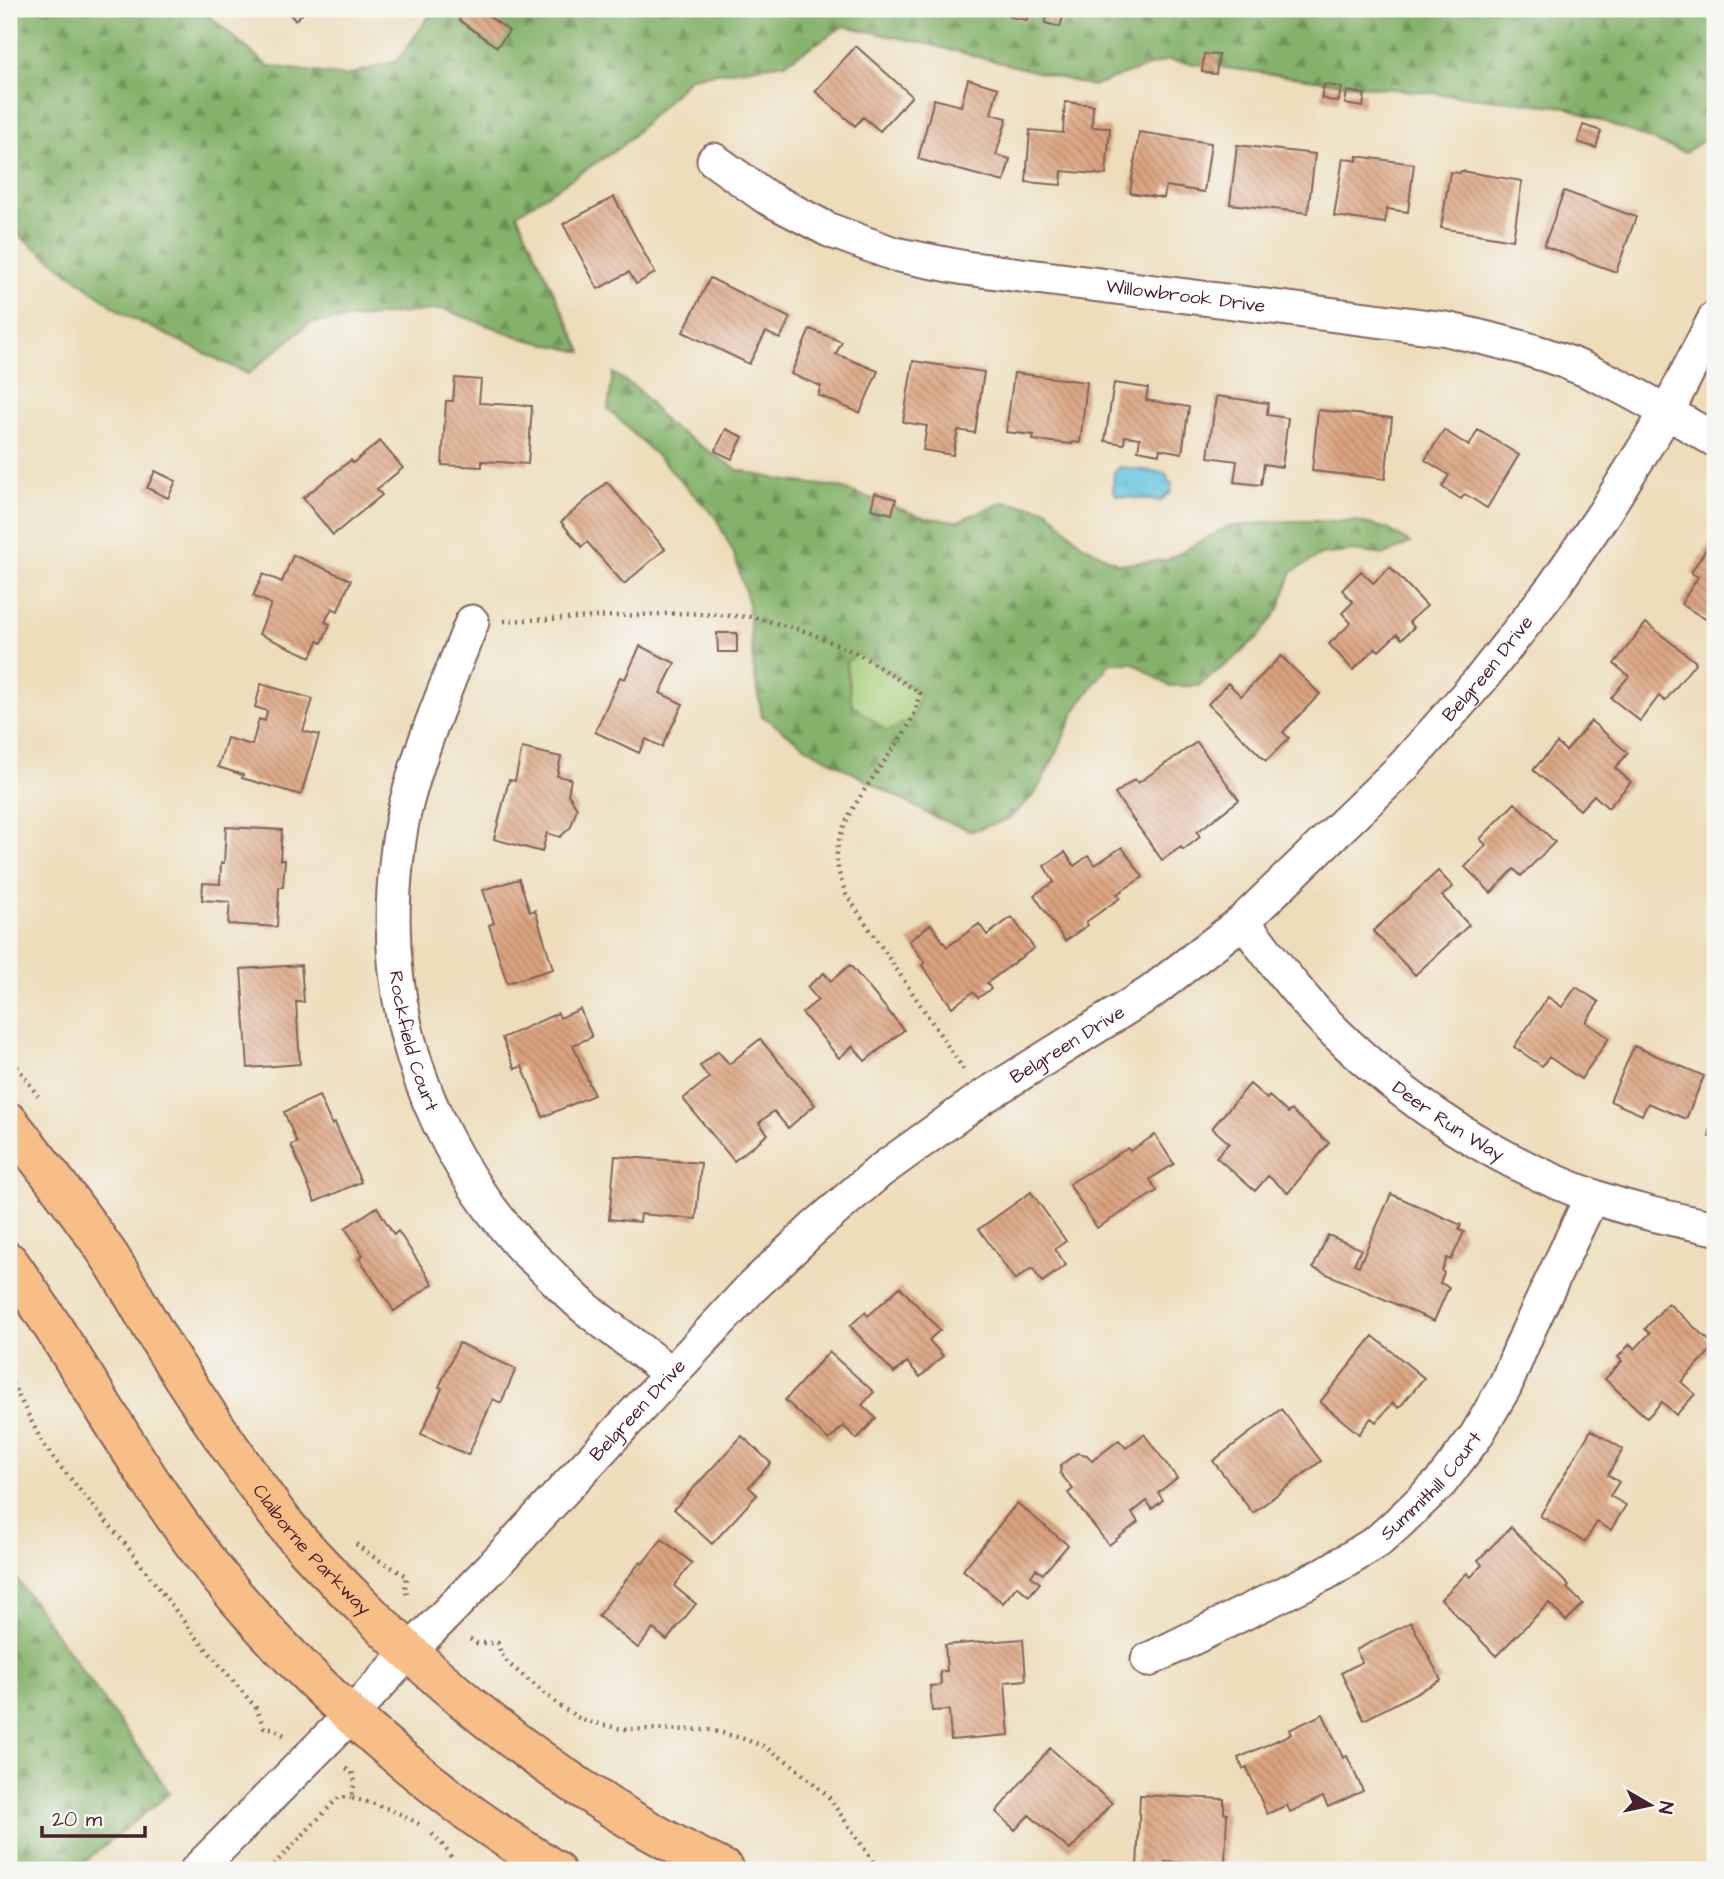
<svg xmlns="http://www.w3.org/2000/svg" width="1724" height="1879" viewBox="0 0 1724 1879" font-family="'Architects Daughter',sans-serif">
  <defs>
    <pattern id="forest-firs" width="22" height="20" patternUnits="userSpaceOnUse" patternTransform="scale(1.75)"><rect width="22" height="20" fill="#84b26a"/><path d="M5 1l3.5 6h-7zM16 11l3.5 6h-7z" fill="#6e9057"/></pattern>
    <pattern id="water-ripples" width="26" height="14" patternUnits="userSpaceOnUse" patternTransform="scale(1.75)"><rect width="26" height="14" fill="#62c2e0"/><path d="M2 4q2-2 4 0t4 0M15 11q2-2 4 0t4 0" fill="none" stroke="#57a6c0"/></pattern>
    <pattern id="building-back-hatch" width="6" height="6" patternUnits="userSpaceOnUse" patternTransform="scale(1.75)"><rect width="6" height="6" fill="#daa37f"/><path d="M-1 5l2 2M0 0l6 6M5-1l2 2" fill="none" stroke="#b38468"/></pattern>
  </defs>
  <rect width="100%" height="100%" fill="#f6f6f2"/>
  <filter id="ink" filterUnits="userSpaceOnUse"><feTurbulence type="fractalNoise" baseFrequency=".0143" numOctaves="2"/><feDisplacementMap in="SourceGraphic" scale="14" xChannelSelector="R" yChannelSelector="G"/><feConvolveMatrix kernelMatrix="1 2 1 2 8 2 1 2 1" color-interpolation-filters="sRGB"/></filter>
  <filter id="wash" filterUnits="userSpaceOnUse"><feTurbulence type="fractalNoise" baseFrequency=".00686" numOctaves="4" result="noise"/><feDisplacementMap in="SourceGraphic" scale="28" xChannelSelector="R" yChannelSelector="G"/><feGaussianBlur stdDeviation="1.57" result="paint"/><feColorMatrix in="noise" values="0 0 0 0 0 0 0 0 0 0 0 0 0 0 0 0 0 1.4 0 .05"/><feComposite in="paint" operator="in"/></filter>
  <g filter="url(#wash)">
    <rect width="100%" height="100%" fill="#edddba"/>
    <path fill="url(#forest-firs)" stroke="#67684a" stroke-width="2" d="M 9,9 L 201,9 L 268,66 L 345,76 L 397,61 L 431,14 L 430,9 L 1715,9 L 1715,132 L 1685,153 L 1566,107 L 1344,84 L 1167,60 L 1092,86 L 932,45 L 844,26 L 785,63 L 691,77 L 622,146 L 517,214 L 582,352 L 525,339 L 443,309 L 310,323 L 248,374 L 125,315 L 9,228 Z
      M 613,373 L 639,390 L 666,423 L 738,470 L 781,480 L 838,487 L 926,518 L 958,521 L 1004,502 L 1047,509 L 1080,543 L 1118,564 L 1167,560 L 1227,527 L 1279,521 L 1356,521 L 1388,529 L 1410,543 L 1385,555 L 1354,551 L 1321,555 L 1292,572 L 1279,609 L 1259,636 L 1231,661 L 1198,686 L 1169,686 L 1134,663 L 1110,663 L 1076,709 L 1054,758 L 1035,794 L 1009,819 L 972,831 L 932,816 L 809,749 L 762,716 L 754,671 L 748,601 L 734,554 L 716,518 L 663,462 L 608,409 Z
      M 9,1568 L 170,1793 L 74,1870 L 9,1870 Z"/>
    <path fill="#a6cf7a" stroke="#787752" stroke-width="2" d="M 858,654 L 920,693 L 913,717 L 888,732 L 852,705 L 846,662 Z"/>
    <path fill="url(#water-ripples)" stroke="#567086" stroke-width="2" d="M 1120,467 L 1165,473 L 1169,482 L 1172,483 L 1170,495 L 1167,494 L 1161,501 L 1117,496 L 1113,490 L 1114,472 Z"/>
    <g id="blocks">
      <path fill="url(#building-back-hatch)" d="M 285,9 L 308,9 L 295,20 Z
        M 467,9 L 479,9 L 509,31 L 497,47 L 459,20 Z
        M 1011,9 L 1029,9 L 1027,20 L 1010,17 Z
        M 1049,9 L 1064,13 L 1060,27 L 1045,23 Z
        M 856,46 L 912,96 L 880,131 L 863,117 L 855,126 L 815,91 Z
        M 1204,54 L 1219,55 L 1216,74 L 1202,72 Z
        M 968,79 L 998,88 L 991,114 L 1007,118 L 996,155 L 1010,159 L 1004,182 L 918,159 L 934,99 L 961,106 Z
        M 1324,84 L 1342,88 L 1338,102 L 1321,98 Z
        M 1347,91 L 1365,94 L 1363,107 L 1345,104 Z
        M 1065,102 L 1093,105 L 1092,127 L 1110,128 L 1106,175 L 1062,171 L 1061,185 L 1026,182 L 1030,130 L 1063,133 Z
        M 1583,125 L 1601,131 L 1596,148 L 1578,142 Z
        M 1139,132 L 1211,143 L 1204,192 L 1166,186 L 1164,198 L 1130,193 Z
        M 1237,145 L 1315,154 L 1308,213 L 1230,204 Z
        M 1357,156 L 1414,164 L 1408,212 L 1387,209 L 1385,223 L 1334,216 L 1343,158 L 1357,161 Z
        M 1461,171 L 1522,181 L 1513,240 L 1441,228 L 1450,172 L 1460,173 Z
        M 1564,191 L 1636,217 L 1616,272 L 1544,246 Z
        M 614,197 L 655,273 L 636,284 L 629,272 L 598,289 L 563,224 Z
        M 710,278 L 790,318 L 780,339 L 766,332 L 749,364 L 683,332 Z
        M 810,329 L 842,342 L 836,354 L 878,371 L 860,413 L 818,395 L 821,386 L 791,374 Z
        M 913,361 L 984,372 L 975,433 L 958,430 L 953,455 L 923,450 L 927,426 L 903,422 Z
        M 1014,373 L 1087,382 L 1080,443 L 1073,442 L 1072,444 L 1033,440 L 1034,435 L 1006,432 Z
        M 455,378 L 481,380 L 479,403 L 532,406 L 528,464 L 482,461 L 482,467 L 442,465 L 446,401 L 453,401 Z
        M 1114,383 L 1148,388 L 1146,400 L 1189,407 L 1182,453 L 1160,449 L 1159,454 L 1138,450 L 1140,438 L 1125,436 L 1124,444 L 1105,441 Z
        M 1216,396 L 1268,403 L 1267,415 L 1288,418 L 1282,467 L 1264,464 L 1261,485 L 1234,482 L 1237,461 L 1208,457 Z
        M 1318,410 L 1392,418 L 1385,479 L 1312,471 Z
        M 726,429 L 743,437 L 732,459 L 715,451 Z
        M 1444,430 L 1469,446 L 1478,430 L 1519,455 L 1487,508 L 1465,494 L 1461,499 L 1442,487 L 1449,475 L 1425,460 Z
        M 380,441 L 403,468 L 377,489 L 382,495 L 333,535 L 303,498 L 351,460 L 353,463 Z
        M 155,471 L 176,481 L 168,498 L 147,488 Z
        M 607,482 L 665,549 L 624,584 L 587,542 L 582,547 L 561,522 Z
        M 875,493 L 896,499 L 892,514 L 871,509 Z
        M 1715,535 L 1715,618 L 1712,623 L 1681,604 L 1698,577 L 1691,573 Z
        M 293,555 L 351,580 L 338,611 L 332,608 L 325,622 L 330,624 L 322,643 L 318,641 L 311,657 L 259,634 L 271,604 L 253,596 L 263,574 L 282,582 Z
        M 1390,567 L 1427,606 L 1409,622 L 1414,627 L 1402,639 L 1397,634 L 1379,651 L 1376,648 L 1353,670 L 1329,644 L 1351,623 L 1342,613 L 1353,602 L 1342,590 L 1361,571 L 1373,583 Z
        M 1646,623 L 1696,662 L 1665,701 L 1659,696 L 1640,721 L 1611,698 L 1629,676 L 1614,664 Z
        M 717,633 L 737,633 L 737,652 L 718,652 Z
        M 640,646 L 675,663 L 660,693 L 683,704 L 662,747 L 646,739 L 639,753 L 595,732 L 620,677 L 625,679 Z
        M 1281,656 L 1320,694 L 1283,732 L 1289,738 L 1266,761 L 1208,704 L 1228,683 L 1241,696 Z
        M 261,684 L 313,699 L 303,731 L 319,735 L 301,795 L 242,778 L 243,775 L 218,767 L 227,738 L 252,745 L 259,719 L 265,721 L 267,711 L 255,707 Z
        M 1591,721 L 1628,753 L 1615,768 L 1631,782 L 1608,808 L 1594,795 L 1580,810 L 1533,770 L 1557,743 L 1566,751 Z
        M 1197,742 L 1239,800 L 1197,832 L 1200,837 L 1183,850 L 1181,847 L 1162,860 L 1115,794 L 1135,779 L 1138,783 Z
        M 522,748 L 561,757 L 557,776 L 571,779 L 568,794 L 577,808 L 571,827 L 560,837 L 547,833 L 542,852 L 494,839 L 509,780 L 515,781 Z
        M 1515,803 L 1555,842 L 1521,876 L 1514,869 L 1491,893 L 1465,867 L 1486,845 L 1480,839 Z
        M 226,827 L 282,830 L 280,860 L 285,860 L 283,887 L 279,887 L 277,927 L 228,924 L 230,902 L 202,900 L 203,883 L 220,884 L 221,863 L 224,863 Z
        M 1122,847 L 1143,877 L 1117,894 L 1120,898 L 1086,922 L 1088,925 L 1065,941 L 1034,895 L 1054,882 L 1044,866 L 1065,852 L 1074,866 L 1088,856 L 1095,865 Z
        M 1438,871 L 1453,887 L 1442,896 L 1469,925 L 1415,975 L 1373,931 Z
        M 519,879 L 530,912 L 535,910 L 553,969 L 507,983 L 489,925 L 494,923 L 483,890 Z
        M 1012,917 L 1034,948 L 987,983 L 991,989 L 978,998 L 973,992 L 952,1007 L 922,965 L 925,963 L 909,941 L 931,924 L 947,947 L 979,924 L 987,935 Z
        M 301,965 L 304,1002 L 296,1002 L 300,1064 L 248,1068 L 241,969 Z
        M 850,965 L 904,1030 L 865,1061 L 853,1046 L 839,1058 L 802,1013 L 818,1000 L 807,987 L 824,973 L 831,981 Z
        M 1576,987 L 1599,1002 L 1586,1022 L 1609,1038 L 1581,1079 L 1549,1057 L 1542,1066 L 1514,1047 L 1548,997 L 1562,1007 Z
        M 580,1009 L 592,1037 L 573,1045 L 594,1095 L 543,1117 L 522,1066 L 515,1069 L 502,1038 L 558,1013 L 560,1018 Z
        M 760,1039 L 815,1105 L 788,1128 L 774,1111 L 759,1123 L 768,1134 L 734,1161 L 683,1099 L 709,1078 L 700,1066 L 718,1051 L 729,1064 Z
        M 1634,1046 L 1704,1076 L 1686,1119 L 1648,1103 L 1642,1115 L 1610,1101 Z
        M 1250,1084 L 1267,1099 L 1269,1096 L 1288,1113 L 1291,1110 L 1329,1143 L 1288,1193 L 1268,1176 L 1255,1191 L 1216,1157 L 1229,1143 L 1212,1128 Z
        M 319,1096 L 332,1125 L 335,1123 L 361,1182 L 315,1202 L 291,1145 L 297,1143 L 284,1112 Z
        M 1714,1110 L 1715,1110 L 1715,1138 L 1709,1137 Z
        M 1155,1135 L 1174,1164 L 1150,1179 L 1157,1191 L 1097,1228 L 1069,1184 L 1128,1148 L 1130,1151 Z
        M 615,1156 L 701,1163 L 696,1219 L 641,1214 L 640,1222 L 609,1219 Z
        M 1031,1192 L 1066,1241 L 1055,1249 L 1066,1265 L 1042,1282 L 1032,1268 L 1015,1280 L 979,1229 Z
        M 1391,1194 L 1461,1225 L 1459,1230 L 1464,1232 L 1451,1260 L 1447,1258 L 1442,1271 L 1444,1273 L 1440,1283 L 1449,1287 L 1434,1321 L 1313,1268 L 1328,1235 L 1361,1249 L 1354,1264 L 1359,1266 Z
        M 377,1207 L 394,1235 L 398,1231 L 433,1284 L 394,1311 L 359,1258 L 363,1255 L 345,1228 Z
        M 900,1287 L 940,1330 L 929,1340 L 943,1356 L 920,1377 L 907,1362 L 894,1373 L 850,1326 L 865,1312 L 868,1316 Z
        M 1668,1303 L 1715,1346 L 1681,1382 L 1695,1394 L 1676,1415 L 1662,1402 L 1647,1418 L 1605,1379 L 1622,1361 L 1618,1357 L 1630,1344 L 1635,1349 L 1650,1333 L 1645,1329 Z
        M 1373,1336 L 1424,1378 L 1399,1408 L 1393,1403 L 1376,1422 L 1371,1418 L 1359,1434 L 1320,1402 Z
        M 459,1343 L 516,1369 L 501,1403 L 493,1399 L 468,1455 L 421,1434 L 442,1388 L 439,1387 Z
        M 829,1352 L 874,1392 L 862,1405 L 876,1418 L 857,1439 L 843,1426 L 829,1440 L 785,1400 Z
        M 1281,1409 L 1321,1461 L 1253,1513 L 1213,1461 Z
        M 1591,1430 L 1623,1449 L 1608,1475 L 1619,1482 L 1610,1496 L 1626,1505 L 1611,1530 L 1597,1522 L 1585,1542 L 1540,1516 Z
        M 1144,1434 L 1177,1478 L 1158,1493 L 1163,1500 L 1152,1509 L 1147,1501 L 1132,1513 L 1138,1522 L 1109,1545 L 1068,1493 L 1073,1489 L 1060,1473 L 1061,1465 L 1077,1453 L 1087,1455 L 1092,1461 L 1119,1440 L 1126,1448 Z
        M 742,1436 L 771,1463 L 749,1487 L 757,1495 L 712,1544 L 674,1509 Z
        M 1017,1503 L 1068,1545 L 1043,1574 L 1036,1569 L 1031,1576 L 1040,1583 L 1029,1596 L 1017,1586 L 1003,1603 L 963,1570 Z
        M 1511,1527 L 1569,1586 L 1567,1588 L 1583,1604 L 1566,1621 L 1549,1603 L 1496,1656 L 1441,1599 L 1467,1573 L 1471,1577 L 1482,1565 L 1478,1560 Z
        M 662,1539 L 692,1563 L 674,1586 L 696,1604 L 667,1640 L 653,1629 L 638,1648 L 598,1616 L 640,1562 L 642,1564 Z
        M 1411,1622 L 1441,1680 L 1364,1720 L 1341,1673 L 1362,1662 L 1356,1650 Z
        M 1023,1639 L 1026,1680 L 1005,1682 L 1009,1735 L 951,1740 L 949,1710 L 932,1711 L 930,1686 L 941,1685 L 940,1671 L 947,1671 L 945,1645 Z
        M 1323,1714 L 1343,1758 L 1347,1756 L 1363,1791 L 1328,1807 L 1323,1797 L 1290,1812 L 1287,1805 L 1267,1814 L 1247,1768 L 1243,1769 L 1238,1758 L 1291,1734 L 1289,1730 Z
        M 1050,1748 L 1112,1803 L 1070,1850 L 1029,1815 L 1015,1830 L 996,1812 Z
        M 1140,1795 L 1224,1799 L 1224,1813 L 1227,1813 L 1225,1864 L 1165,1862 L 1165,1870 L 1137,1870 Z"/>
    </g>
  </g>
  <g filter="url(#ink)">
    <use href="#blocks" fill-opacity="0" stroke="#83625d" stroke-width="2"/>
    <g fill="none" stroke-linecap="round" stroke-linejoin="round">
      <g stroke="#83625d" stroke-width="37">
        <g id="minor">
          <path id="s1" d="M 714,160 L 766,197 L 829,230 L 894,254 L 965,268 L 1446,329 C 1499,341 1552,353 1601,377 C 1640,395 1678,419 1715,440"/>
          <path id="s2" d="M 472,622 C 449,681 423,739 407,801 C 399,829 396,860 394,890 C 386,1022 432,1145 519,1244 C 527,1253 537,1261 545,1269 C 558,1282 570,1295 583,1306 C 612,1330 642,1351 671,1374"/>
          <path id="s3" d="M 1243,921 C 1272,959 1300,998 1334,1031 C 1407,1103 1496,1161 1592,1196 C 1632,1211 1674,1219 1715,1228"/>
          <path id="s4" d="M 1148,1660 L 1326,1573 L 1377,1542 L 1398,1523 L 1441,1482 L 1476,1436 L 1505,1386 L 1528,1331 L 1592,1196"/>
          <path id="s5" d="M 197,1870 L 350,1716 L 408,1653 L 493,1566 L 750,1289 L 815,1227 L 880,1171 L 983,1097 L 1150,993 L 1243,921 L 1403,767 L 1481,679 L 1554,586 L 1604,513 L 1667,412 L 1715,318"/>
        </g>
      </g>
      <g stroke="#83625d" stroke-width="42">
        <g id="major">
          <path id="s6" d="M 9,1122 C 44,1166 78,1210 110,1257 C 129,1287 146,1318 164,1348 C 199,1403 236,1457 274,1510 C 300,1545 332,1576 363,1607 C 468,1713 590,1806 725,1870"/>
          <path d="M 9,1262 C 81,1362 137,1473 214,1570 C 287,1662 374,1741 467,1811 C 495,1832 526,1851 555,1870"/>
        </g>
      </g>
      <path stroke="#83625d" stroke-width="4.5" stroke-dasharray="2 5" stroke-linecap="butt" d="M 504,621 L 685,613 L 753,617 L 808,632 L 858,654 L 920,693 C 917,702 916,711 912,719 C 892,758 841,809 837,852 C 836,867 841,880 846,894 L 964,1070
        M 9,1055 L 38,1096
        M 9,1377 L 42,1442 L 54,1459 L 126,1545 L 191,1631 L 256,1708 L 264,1727 L 272,1728 L 284,1735
        M 356,1544 L 370,1555 L 407,1576 L 405,1589 L 408,1597
        M 470,1639 L 477,1643 L 498,1643 L 501,1654 L 509,1664 L 561,1707 L 582,1720 L 622,1729 L 711,1730 L 741,1738 L 763,1746 L 790,1763 L 828,1796 L 879,1870
        M 346,1769 L 352,1772 L 355,1781 L 351,1798 C 375,1803 399,1812 419,1824
        M 432,1834 C 443,1844 452,1855 456,1870
        M 269,1870 L 339,1797 L 351,1798"/>
      <use href="#minor" stroke="#fff" stroke-width="33"/>
      <use href="#major" stroke="#f7be88" stroke-width="38"/>
    </g>
  </g>
  <g text-anchor="middle" dominant-baseline="central" stroke-width="5" stroke-linejoin="round" paint-order="stroke">
    <g font-size="19" fill="#4a1f2b" stroke="#f6f6f2">
      <text stroke="none"><textPath href="#s1" startOffset="499">Willowbrook Drive</textPath></text>
      <text stroke="none"><textPath href="#s5" startOffset="1771">Belgreen Drive</textPath></text>
      <text stroke="none"><textPath href="#s2" startOffset="434">Rockfield Court</textPath></text>
      <text stroke="none"><textPath href="#s5" startOffset="1204">Belgreen Drive</textPath></text>
      <text stroke="none"><textPath href="#s3" startOffset="289">Deer Run Way</textPath></text>
      <text stroke="none"><textPath href="#s5" startOffset="637">Belgreen Drive</textPath></text>
      <text stroke="none"><textPath href="#s4" startOffset="336">Summithill Court</textPath></text>
      <text stroke="none"><textPath href="#s6" startOffset="525">Claiborne Parkway</textPath></text>
    </g>
  </g>
  <rect width="1724" height="1879" fill="none" stroke="#f6f6f2" stroke-width="35"/>
  <g transform="translate(1650 1805) rotate(99)" stroke="#f6f6f2" stroke-width="5" paint-order="stroke">
  <path d="M0-5L12 26L0 18L-12 26Z" fill="#4a1f2b"/>
  <text y="-10" font-size="19" font-weight="bold" text-anchor="middle" fill="#4a1f2b">N</text>
  </g>
  <path d="M42 1826v10h103v-10" fill="none" stroke="#4a1f2b" stroke-width="3.5"/>
  <text x="52" y="1826" font-size="21" fill="#4a1f2b" stroke="#f6f6f2" stroke-width="5" paint-order="stroke">20 m</text>
</svg>
